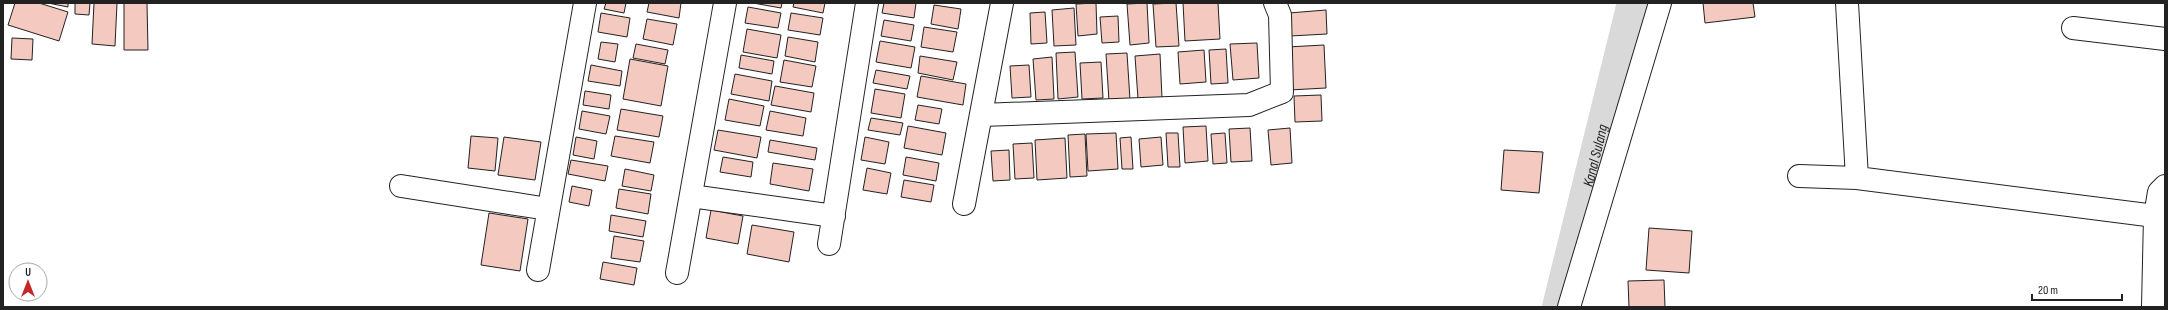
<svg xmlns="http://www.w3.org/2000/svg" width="2168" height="310" viewBox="0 0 2168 310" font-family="'Sofia Sans Condensed',sans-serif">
  <rect width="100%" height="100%" fill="#fff"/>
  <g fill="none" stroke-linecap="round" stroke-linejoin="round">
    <path stroke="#d9d9d9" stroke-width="32" id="s1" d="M 1558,307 L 1633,3"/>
  </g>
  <path fill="#f3c9c0" stroke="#222" d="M 15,3 L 39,3 L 68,12 L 59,41 L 8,25 Z
    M 48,3 L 68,3 L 68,7 Z
    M 75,3 L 90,3 L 89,15 L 75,14 Z
    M 94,3 L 117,3 L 115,46 L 92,44 Z
    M 124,3 L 147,3 L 148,50 L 124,50 Z
    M 606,3 L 626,3 L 624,13 L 604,9 Z
    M 649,3 L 681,3 L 679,18 L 647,12 Z
    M 753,3 L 782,3 L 781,8 Z
    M 794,3 L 825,3 L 823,13 L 793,7 Z
    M 884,3 L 916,3 L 914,18 L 882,13 Z
    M 1096,3 L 1097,34 L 1078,36 L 1076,4 Z
    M 1147,3 L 1149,43 L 1130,45 L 1127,4 Z
    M 1176,3 L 1179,46 L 1156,47 L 1153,4 Z
    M 1183,3 L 1218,3 L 1220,39 L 1185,41 Z
    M 1703,3 L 1753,3 L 1755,17 L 1705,23 Z
    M 934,5 L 961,9 L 958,29 L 931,24 Z
    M 748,7 L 781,13 L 778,28 L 745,23 Z
    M 1074,8 L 1076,45 L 1054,46 L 1052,10 Z
    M 1326,10 L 1327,34 L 1290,36 L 1289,13 Z
    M 1045,12 L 1047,43 L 1031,44 L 1030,13 Z
    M 601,13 L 630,18 L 627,37 L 598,32 Z
    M 791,13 L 823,18 L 820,35 L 788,30 Z
    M 1118,16 L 1119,42 L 1102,43 L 1100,17 Z
    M 647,19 L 677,24 L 673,45 L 643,39 Z
    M 884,20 L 914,25 L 911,41 L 881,36 Z
    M 924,27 L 957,32 L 953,52 L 921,47 Z
    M 747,29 L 781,35 L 777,58 L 743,52 Z
    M 788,37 L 818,42 L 815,62 L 785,56 Z
    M 12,38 L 33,39 L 32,60 L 11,59 Z
    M 880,41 L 915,47 L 911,68 L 876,62 Z
    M 601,42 L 618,44 L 615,62 L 598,59 Z
    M 1257,43 L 1259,78 L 1233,80 L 1230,44 Z
    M 636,44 L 668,50 L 665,64 L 633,58 Z
    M 1324,45 L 1326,88 L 1289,90 L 1287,47 Z
    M 1226,49 L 1228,83 L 1211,84 L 1209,50 Z
    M 1204,50 L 1206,82 L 1180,84 L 1178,52 Z
    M 1075,52 L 1078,97 L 1058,99 L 1056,53 Z
    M 1127,53 L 1130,100 L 1109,101 L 1106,54 Z
    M 1160,54 L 1162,98 L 1138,99 L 1135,56 Z
    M 741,55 L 774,61 L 772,74 L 739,68 Z
    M 920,56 L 957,62 L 953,80 L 918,73 Z
    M 1052,57 L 1054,99 L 1036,100 L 1033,59 Z
    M 630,59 L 668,66 L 661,106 L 623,99 Z
    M 784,60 L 816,66 L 812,87 L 780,82 Z
    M 1101,62 L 1103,98 L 1082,99 L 1080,63 Z
    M 591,65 L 622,71 L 620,86 L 588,81 Z
    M 1029,65 L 1031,97 L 1012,98 L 1010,66 Z
    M 876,70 L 910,76 L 907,89 L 873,83 Z
    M 735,74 L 772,81 L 769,101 L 731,94 Z
    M 921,76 L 966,84 L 963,105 L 917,97 Z
    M 775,86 L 814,93 L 811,112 L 771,105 Z
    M 875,89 L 905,94 L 901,118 L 871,113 Z
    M 585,91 L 611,95 L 609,109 L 583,105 Z
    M 1321,95 L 1322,121 L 1295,122 L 1294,96 Z
    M 729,99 L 764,106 L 760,126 L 725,120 Z
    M 918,105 L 942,109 L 939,124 L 915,120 Z
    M 621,109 L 663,116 L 659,137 L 617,130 Z
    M 582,111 L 610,116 L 606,134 L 579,129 Z
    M 770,111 L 806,118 L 803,136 L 766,130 Z
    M 871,118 L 903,123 L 900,135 L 868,130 Z
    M 908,126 L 946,133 L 942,155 L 904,148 Z
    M 1206,126 L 1208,161 L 1185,163 L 1183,127 Z
    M 1250,128 L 1252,161 L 1231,162 L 1229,129 Z
    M 1290,128 L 1292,163 L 1271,165 L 1268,130 Z
    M 718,130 L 761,137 L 757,158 L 714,150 Z
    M 1116,133 L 1118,169 L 1088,171 L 1086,134 Z
    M 1166,133 L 1178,133 L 1180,167 L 1168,167 Z
    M 1225,133 L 1227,163 L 1213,164 L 1211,134 Z
    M 1085,134 L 1087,176 L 1070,177 L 1068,135 Z
    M 471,136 L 498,138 L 495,171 L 468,168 Z
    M 615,136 L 654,142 L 650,163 L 611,156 Z
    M 504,137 L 541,142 L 535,180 L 498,175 Z
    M 576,137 L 597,141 L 594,159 L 573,155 Z
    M 865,137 L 889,142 L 885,164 L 861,160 Z
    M 1131,137 L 1133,169 L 1122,169 L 1120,138 Z
    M 1161,137 L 1163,165 L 1141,167 L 1139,139 Z
    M 1065,138 L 1067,178 L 1037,180 L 1035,140 Z
    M 770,140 L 817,148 L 815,160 L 768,152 Z
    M 1032,143 L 1034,178 L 1015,179 L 1013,144 Z
    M 1009,150 L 1010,180 L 993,181 L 991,151 Z
    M 1504,150 L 1543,152 L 1539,193 L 1501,190 Z
    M 723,157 L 753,162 L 751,177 L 720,172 Z
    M 906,157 L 939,163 L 936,181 L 903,175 Z
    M 571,160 L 608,166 L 605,181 L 568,174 Z
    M 773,163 L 813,169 L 809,191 L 770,184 Z
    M 867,168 L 891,173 L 887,194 L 863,190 Z
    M 625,169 L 654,175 L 651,191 L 622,186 Z
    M 904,180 L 934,185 L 931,202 L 901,197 Z
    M 572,186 L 592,190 L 589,206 L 569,202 Z
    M 619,189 L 651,194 L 648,214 L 616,208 Z
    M 711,210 L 743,216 L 738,244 L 706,238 Z
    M 489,213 L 528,219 L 520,271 L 481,265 Z
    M 611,215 L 646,221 L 643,237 L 609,231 Z
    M 752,225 L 794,232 L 789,262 L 747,254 Z
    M 1649,228 L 1692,231 L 1689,273 L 1646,270 Z
    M 614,236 L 644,241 L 640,262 L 611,258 Z
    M 603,262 L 637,268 L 634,285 L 600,279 Z
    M 1664,280 L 1665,307 L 1629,307 L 1628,281 Z"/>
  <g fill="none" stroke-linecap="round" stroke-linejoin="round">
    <g stroke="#222" stroke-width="24">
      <path id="minor" d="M 1847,3 L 1857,178
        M 2073,28 L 2165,39
        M 981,115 L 1249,105 L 1282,92 L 1280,15 L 1275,3
        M 1799,176 L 1857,178 L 2155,216
        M 401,186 L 548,209
        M 691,196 L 834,216
        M 964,204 L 1002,3
        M 829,244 L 867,3
        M 538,270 L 585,3
        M 677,273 L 725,3
        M 1569,307 L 1660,3
        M 2153,307 L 2155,216 L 2159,192 L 2165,186"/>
    </g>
    <use href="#minor" stroke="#fff" stroke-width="22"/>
  </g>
  <g text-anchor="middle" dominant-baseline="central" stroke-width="3" stroke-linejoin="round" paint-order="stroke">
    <g font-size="15" font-style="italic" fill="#222" stroke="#fff">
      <text stroke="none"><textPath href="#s1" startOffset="156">Kanal Sulang</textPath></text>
    </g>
  </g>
  <rect width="2168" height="310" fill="none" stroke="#222222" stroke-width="8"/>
  <g transform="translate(28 282)"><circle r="19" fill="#ffffff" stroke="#a7a7a7"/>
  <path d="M0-3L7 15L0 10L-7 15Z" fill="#c62828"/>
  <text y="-6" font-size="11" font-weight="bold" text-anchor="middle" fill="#222222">U</text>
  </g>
  <path d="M2032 294v6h90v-6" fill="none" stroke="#222222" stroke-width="2"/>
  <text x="2038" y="294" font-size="12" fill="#222222" stroke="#ffffff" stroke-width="3" paint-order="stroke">20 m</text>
</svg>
